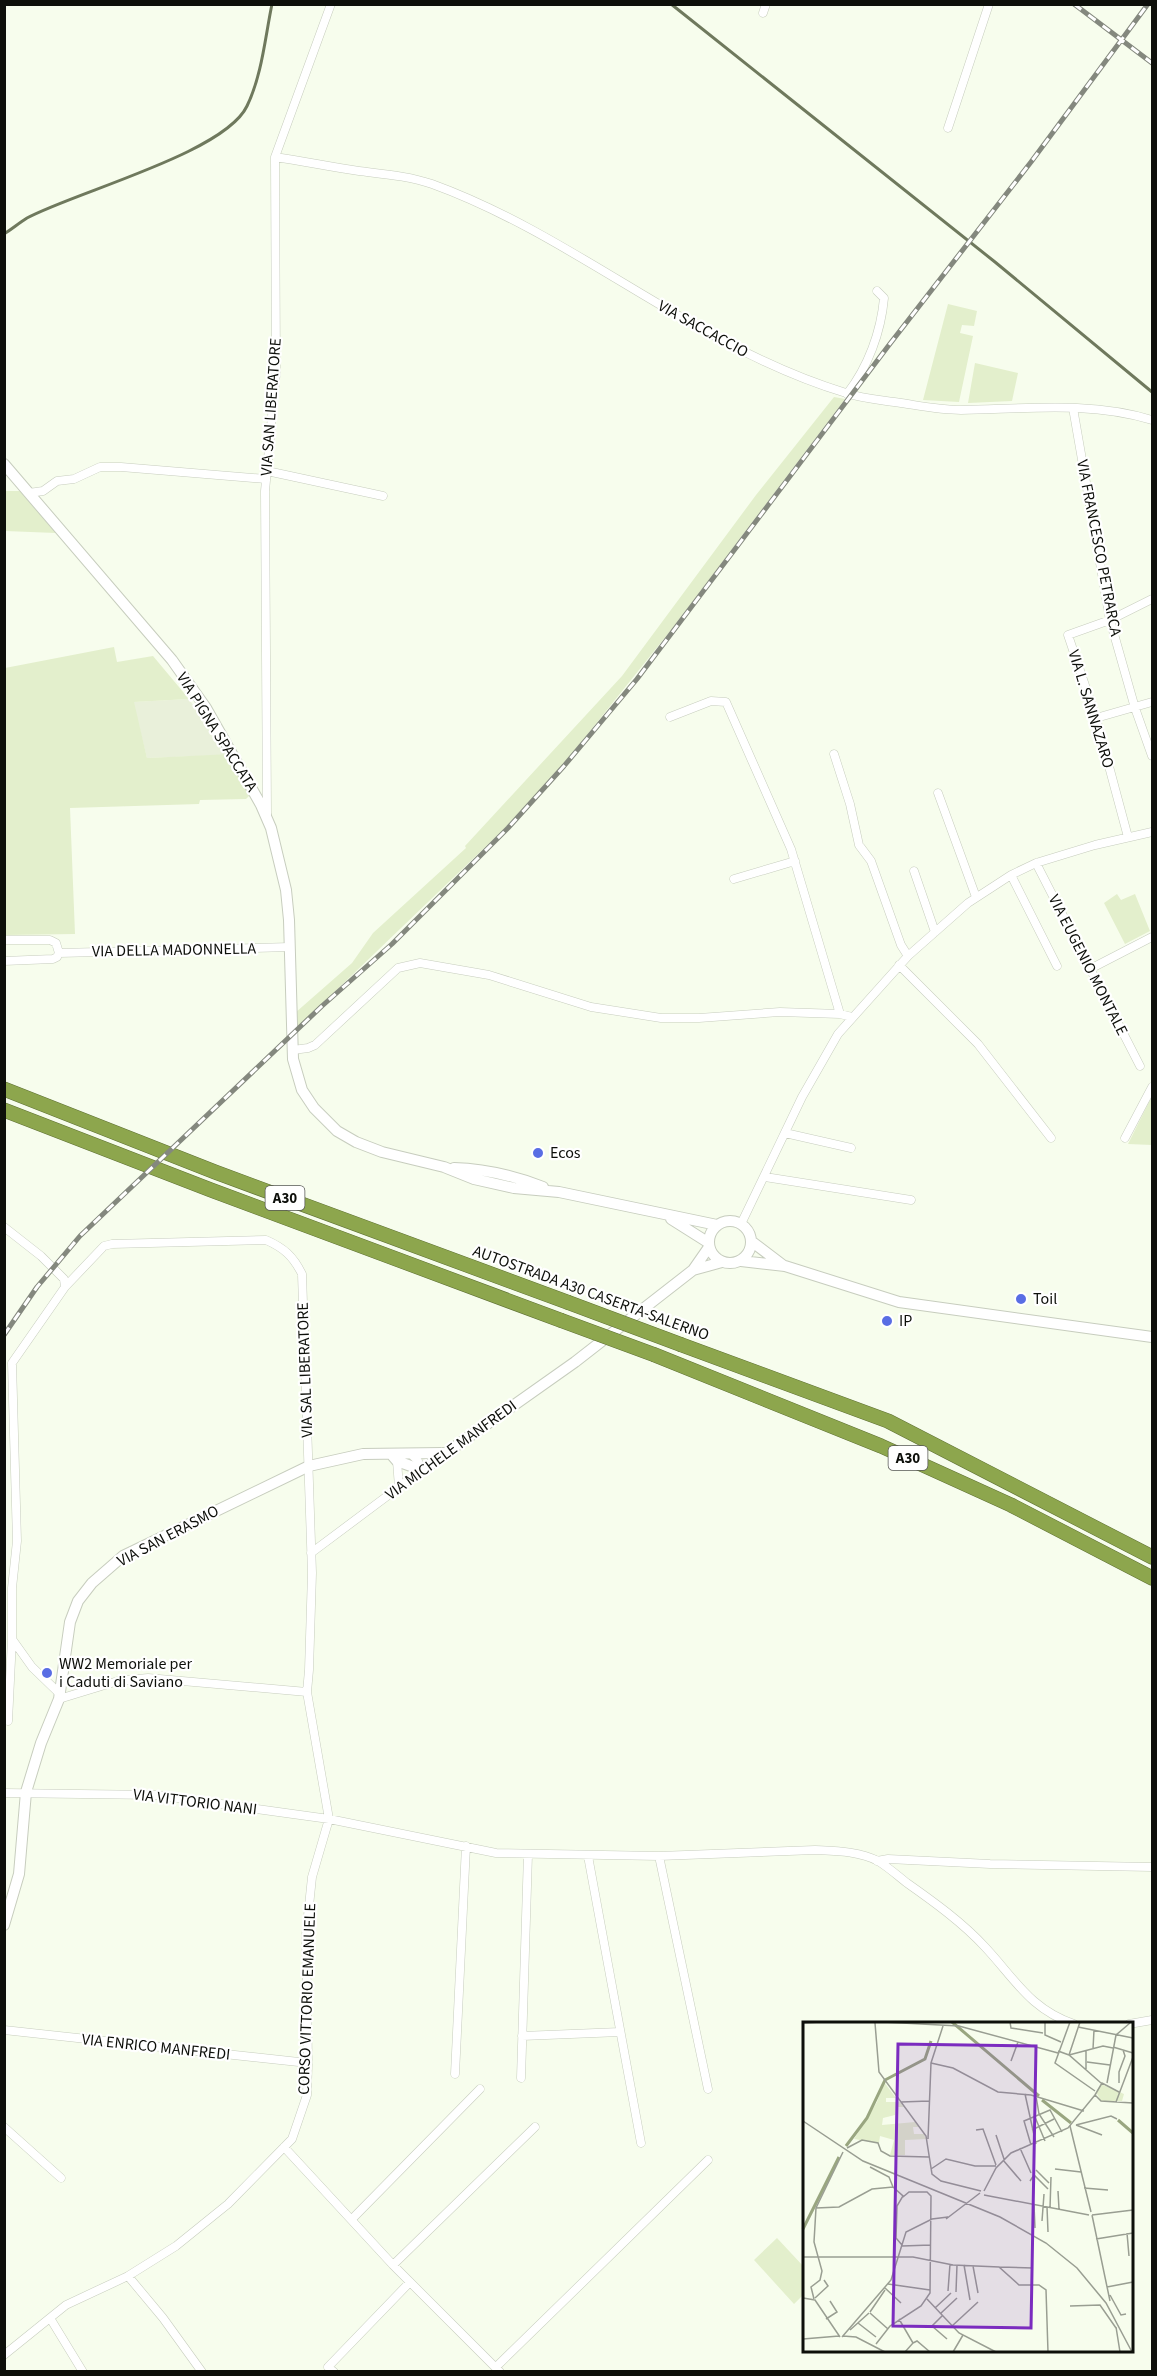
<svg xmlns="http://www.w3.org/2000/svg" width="1157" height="2376" viewBox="0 0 1157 2376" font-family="'Source Sans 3',sans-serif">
  <rect width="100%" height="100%" fill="#f7fded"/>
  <path fill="#e9f0da" d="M 189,699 L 225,755 L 147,758 L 133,702 Z"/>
  <path fill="#e3efcc" d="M 948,304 L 977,311 L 974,326 L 962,325 L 960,333 L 973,336 L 959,402 L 923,400 Z
    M 975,363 L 1018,373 L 1012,401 L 968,403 Z
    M 834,397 L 845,399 L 671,630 L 570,756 L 505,828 L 296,1029 L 295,1013 L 352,963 L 373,933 L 466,848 L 465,846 L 622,676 L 756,495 Z
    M 5,491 L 22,491 L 56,533 L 5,531 Z
    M 114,647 L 117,662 L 153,656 L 189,699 L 134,702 L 147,758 L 231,754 L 250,795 L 246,799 L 200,800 L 199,804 L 70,808 L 75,934 L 5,935 L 5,668 Z
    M 1117,894 L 1121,900 L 1135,894 L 1150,931 L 1125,944 L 1104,903 Z
    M 1152,1096 L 1152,1145 L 1128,1144 Z
    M 777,2238 L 804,2267 L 804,2294 L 794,2304 L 754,2260 Z"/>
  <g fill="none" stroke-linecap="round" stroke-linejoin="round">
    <path stroke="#6f795d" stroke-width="3" d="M 671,4 L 995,262 L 1152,392
      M 4,234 C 12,229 19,223 27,218 C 75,192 225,153 247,106 C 262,75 265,38 272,4"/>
    <g stroke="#c7cdbe" stroke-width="9">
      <path id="minor" d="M 763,13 L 766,4
        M 948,128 L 989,4
        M 275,157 C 303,161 331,167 359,171 C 383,174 409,176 432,184 C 578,237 696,348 846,393 C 863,399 883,400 901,403 C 921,406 941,410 961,410 C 1025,409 1091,401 1152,420
        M 847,394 C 868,367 881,332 884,298 L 877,291
        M 1073,408 L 1110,620 L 1135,708 L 1152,756
        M 267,471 L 383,496
        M 29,493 L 43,491 L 57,481 L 74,479 L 100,467 L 121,467 L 266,479
        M 670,717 L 711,701 L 726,702 L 791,849 L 840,1014
        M 1096,718 L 1152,702
        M 834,754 L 850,804 L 859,845 L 871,861 L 901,945 L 908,956
        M 938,793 L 976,897
        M 267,814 L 265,491 L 276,373 L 275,157 L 331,4
        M 1128,837 L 1096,718 L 1068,635 L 1110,620 L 1152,599
        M 1036,863 L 1140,1066
        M 914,871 L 935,932
        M 1011,875 L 1057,966
        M 734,879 L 795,861
        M 4,940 L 50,940 L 56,943 L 59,953 L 290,947
        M 4,961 L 53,959 L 57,957 L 59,953
        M 899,965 L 978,1044 L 1051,1138
        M 1090,969 L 1152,937
        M 293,1050 L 308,1048 L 315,1045 L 398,968 L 420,963 L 489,975 L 591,1007 L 661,1018 L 699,1018 L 780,1012 L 840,1014 L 852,1017
        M 785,1133 L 851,1148
        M 1125,1138 L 1152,1087
        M 765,1177 L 911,1200
        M 741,1224 L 802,1097 L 838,1034 L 908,956 L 968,903 L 1011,875 L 1036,863 L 1095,845 L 1152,832
        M 4,1227 L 41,1256 L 64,1279 L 65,1287 L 12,1363 L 17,1541 L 12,1588 L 12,1639 L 32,1667 L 60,1694
        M 397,1461 L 399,1487
        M 311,1553 L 422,1470 L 418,1461 L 412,1455
        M 59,1699 L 118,1681 L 148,1678 L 307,1692
        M 8,1721 L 12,1639
        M 4,1793 L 156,1795 L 329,1819 L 496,1853 L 659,1856 L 815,1850 C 835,1851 859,1851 878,1861 C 888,1867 898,1876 907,1883 C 934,1902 963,1923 985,1947 C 1015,1979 1030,2009 1074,2024
        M 588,1856 L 641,2143
        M 659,1856 L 708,2089
        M 877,1861 L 888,1859 L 990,1864 L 1152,1867
        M 1129,2024 L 1152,2020
        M 4,2030 L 308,2063
        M 522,2036 L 620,2032
        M 455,2074 L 466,1846
        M 521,2078 L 528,1854
        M 4,2127 L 61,2178
        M 284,2147 L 393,2265 L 500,2372
        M 352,2219 L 480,2089
        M 393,2265 L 535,2127
        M 128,2276 L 163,2318 L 202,2372
        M 50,2318 L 83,2372
        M 4,2355 L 66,2305 L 128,2276 L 176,2246 L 228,2204 L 292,2139 L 307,2095 L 308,2063 L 306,1935 L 312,1877 L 329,1819 L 307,1692 L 309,1670 L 312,1573 L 302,1274 C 293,1256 284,1248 266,1240 L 112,1244 L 104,1246 L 65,1287
        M 496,2367 L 708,2160
        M 334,2372 L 328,2367 L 410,2282"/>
    </g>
    <g stroke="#c7cdbe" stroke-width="12">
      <path id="secondary" d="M 4,464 L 172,660 L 206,708 L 261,805 L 271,828 L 286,890 L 289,920 L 293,1059 L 302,1090 L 314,1108 L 337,1131 L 356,1142 L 382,1152 L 444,1167 L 474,1179 L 514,1188 L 559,1192 L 717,1225
        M 454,1168 C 485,1169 515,1176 543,1187
        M 671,1219 L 709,1243
        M709 1242a21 21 0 1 1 42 0a21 21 0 1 1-42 0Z
        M 751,1241 L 784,1266
        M 741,1261 L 785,1266 L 899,1302 L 1152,1337
        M 693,1270 L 722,1262
        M 391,1454 L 397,1461 L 422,1470 L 575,1362 L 693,1270 L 709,1247
        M 4,1925 L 19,1874 L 26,1792 L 41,1743 L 59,1699 L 70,1622 L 78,1601 L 92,1583 L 123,1556 L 309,1466 L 363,1454 L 443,1453"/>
    </g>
    <g stroke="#607136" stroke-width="15">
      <path id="motorway" d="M 4,1089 L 215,1172 L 567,1302
        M 4,1110 L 211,1190 L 560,1320
        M 682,1345 L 888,1421 L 1152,1557
        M 655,1355 L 881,1446 L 1011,1505 L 1152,1578"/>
    </g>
    <use href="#minor" stroke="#fff" stroke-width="8"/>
    <use href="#secondary" stroke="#fff" stroke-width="10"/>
    <use href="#motorway" stroke="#8da64d" stroke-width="14"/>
    <g stroke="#84887e" stroke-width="5">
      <path id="rail" d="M 1074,4 L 1152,63
        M 4,1335 L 37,1287 L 80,1236 L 322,1006 L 392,944 L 508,828 L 564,766 L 637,679 L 889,345 L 1031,162 L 1148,4"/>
    </g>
    <use href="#rail" stroke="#fff" stroke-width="3" stroke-dasharray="9" stroke-linecap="butt"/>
    <g stroke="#607136" stroke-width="15" stroke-linecap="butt">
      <path id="motorway-bridge" d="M 567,1302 L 682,1345
        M 560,1320 L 655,1355"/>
    </g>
    <use href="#motorway-bridge" stroke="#8da64d" stroke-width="14"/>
  </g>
  <g fill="#596de4" stroke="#fff" stroke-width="2">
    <circle cx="538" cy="1153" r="6"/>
    <circle cx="1021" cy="1299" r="6"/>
    <circle cx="887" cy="1321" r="6"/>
    <circle cx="47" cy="1673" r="6"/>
  </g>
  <g text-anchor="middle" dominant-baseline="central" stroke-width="4.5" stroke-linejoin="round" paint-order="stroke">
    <g fill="#fff" stroke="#565754" stroke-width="1.5">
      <rect x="265.5" y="1186" width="39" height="24" rx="4.5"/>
      <rect x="888.5" y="1446" width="39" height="24" rx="4.5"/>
    </g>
    <g font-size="15" font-weight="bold" fill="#0d0f0a">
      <text x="285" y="1198">A30</text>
      <text x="908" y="1458">A30</text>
    </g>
    <g font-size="16" fill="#0d0f0a" stroke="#fff">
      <text transform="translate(703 329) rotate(29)">VIA SACCACCIO</text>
      <text transform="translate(271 407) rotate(-86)">VIA SAN LIBERATORE</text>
      <text transform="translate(1099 548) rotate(79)">VIA FRANCESCO PETRARCA</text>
      <text transform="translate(1091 709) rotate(73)">VIA L. SANNAZARO</text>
      <text transform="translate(217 732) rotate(58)">VIA PIGNA SPACCATA</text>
      <text transform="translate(174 950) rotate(-1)">VIA DELLA MADONNELLA</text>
      <text transform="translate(1088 965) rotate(63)">VIA EUGENIO MONTALE</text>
      <text transform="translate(591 1293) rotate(20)">AUTOSTRADA A30 CASERTA-SALERNO</text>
      <text transform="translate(305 1370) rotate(-92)">VIA SAL LIBERATORE</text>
      <text transform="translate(451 1450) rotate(-36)">VIA MICHELE MANFREDI</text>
      <text transform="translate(168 1536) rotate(-28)">VIA SAN ERASMO</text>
      <text transform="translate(195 1802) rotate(7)">VIA VITTORIO NANI</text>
      <text transform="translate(307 1999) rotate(-88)">CORSO VITTORIO EMANUELE</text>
      <text transform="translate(156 2047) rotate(6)">VIA ENRICO MANFREDI</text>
    </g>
    <g font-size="16" fill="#0d0f0a" stroke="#fff" text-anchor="start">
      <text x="550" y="1153">Ecos</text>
      <text x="1033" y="1299">Toil</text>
      <text x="899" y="1321">IP</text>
      <text x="59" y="1664">WW2 Memoriale per<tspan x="59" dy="18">i Caduti di Saviano</tspan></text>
    </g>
  </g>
  <g transform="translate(803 2022)">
    <rect width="330" height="330" fill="#f7fded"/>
    <path d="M 81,60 L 93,76 L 83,76 L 83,80 L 97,80 L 101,85 L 93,85 L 92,93 L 80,96 L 79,103 L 112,100 L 116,105 L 110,105 L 111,112 L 121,112 L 123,117 L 102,118 L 102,133 L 87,133 L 91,118 L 77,114 L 76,121 L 51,117 L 74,80 ZM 298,62 L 321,72 L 319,79 L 298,79 L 293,70 Z" fill="#e3efcc"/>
    <path fill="none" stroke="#99a680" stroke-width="3" d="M 149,0 L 236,74M 239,78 L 268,101M 315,98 L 330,111M 43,124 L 64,96 L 82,58 L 122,37 L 128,19M 0,207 L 36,135"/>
    <path fill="none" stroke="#999e92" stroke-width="1.5" d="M 80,0 L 156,4 L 255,31M 207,0 L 208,6 L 240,11M 242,0 L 242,13 L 258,20M 267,0 L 252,41 L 292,69M 0,1 L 18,0M 72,1 L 76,50 L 123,114 L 129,152 L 138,159 L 178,169M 275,5 L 330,16M 310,25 L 330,31M 290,27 L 291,8M 283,28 L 283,47M 255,29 L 266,33 L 298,61M 266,33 L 300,24 L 310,26M 266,33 L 277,0M 208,39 L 215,20M 284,40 L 307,43M 128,41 L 150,46 L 195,70 L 228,73 L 281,89M 304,61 L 313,13 L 327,1M 316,61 L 316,50 L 322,34 L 320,28M 316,70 L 299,61 L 292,73 L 298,79 L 330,81M 222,72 L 233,122M 233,74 L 236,92 L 251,115M 98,80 L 126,79M 313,80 L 330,35M 232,95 L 242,119M 0,99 L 60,139 L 197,195 L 243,221 L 274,246 L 303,281 L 329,330M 273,103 L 308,94 L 314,97M 273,103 L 299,113M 267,104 L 288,190M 173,108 L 180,107 L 193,143M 229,108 L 251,97M 193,113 L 201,137M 125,117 L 128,41 L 140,4M 228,123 L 221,99 L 247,88 L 259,110M 44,126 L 59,118 L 75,121 L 78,129 L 87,134 L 126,135M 217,126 L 228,151M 200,138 L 218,159M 67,145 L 86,155 L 90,165M 128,147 L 143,137 L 172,144 L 193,144M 252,147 L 278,150M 233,148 L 246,161M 227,159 L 231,153 L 245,167M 281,166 L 305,168M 181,169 L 193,146 L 208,131 L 265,106 L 292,73M 255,169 L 256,187M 181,173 L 286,193M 231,183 L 232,206M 244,185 L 245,210M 13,186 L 36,185 L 69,167 L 90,165 L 100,174 L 94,184 L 93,216 L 99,223M 247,186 L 248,155M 289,193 L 307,279M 289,193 L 330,188M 143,197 L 177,171M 239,199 L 241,172M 324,211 L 326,234M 293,217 L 330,211M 99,224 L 128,223M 0,235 L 110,235 L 150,243 L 196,245 L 216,263 L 236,263 L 243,268 L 245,330M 161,243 L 167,278M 170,244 L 175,271M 196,245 L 230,246M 85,262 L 127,268M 304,265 L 330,260M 82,266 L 98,281M 145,269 L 147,242M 153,270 L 154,243M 307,273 L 318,293 L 323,292M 0,276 L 12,278 L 37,315M 12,276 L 25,264 L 21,258M 11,277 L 8,265 L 17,258 L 19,249 L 11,220 L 13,186 L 40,130M 124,277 L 156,311 L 193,330M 267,284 L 297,283 L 313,306M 132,286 L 148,271M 67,290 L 82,268M 67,291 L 85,307M 137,292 L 154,276M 139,294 L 129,304 L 144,317M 23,297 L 34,290 L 27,279M 96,297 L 110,321 L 102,330M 55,301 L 73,315M 149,304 L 175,280M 313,305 L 317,330M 47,308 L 66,291M 40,314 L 53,315 L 82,330M 39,315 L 88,258 L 103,210 L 129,197 L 145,195M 0,317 L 36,314M 110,321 L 114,319 L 127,330M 73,322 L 87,304 L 118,284 L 127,271 L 128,174 L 124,170 L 106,170 L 100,175M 150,330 L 160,313"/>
    <path fill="#7b2cbf" fill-opacity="0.15" stroke="#7b2cbf" stroke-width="3" d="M 95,22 L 233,24 L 228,306 L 90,304 Z"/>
    <rect width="330" height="330" fill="none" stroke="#0d0f0a" stroke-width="3"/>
  </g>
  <rect width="1157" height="2376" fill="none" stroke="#0d0f0a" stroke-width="12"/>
</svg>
